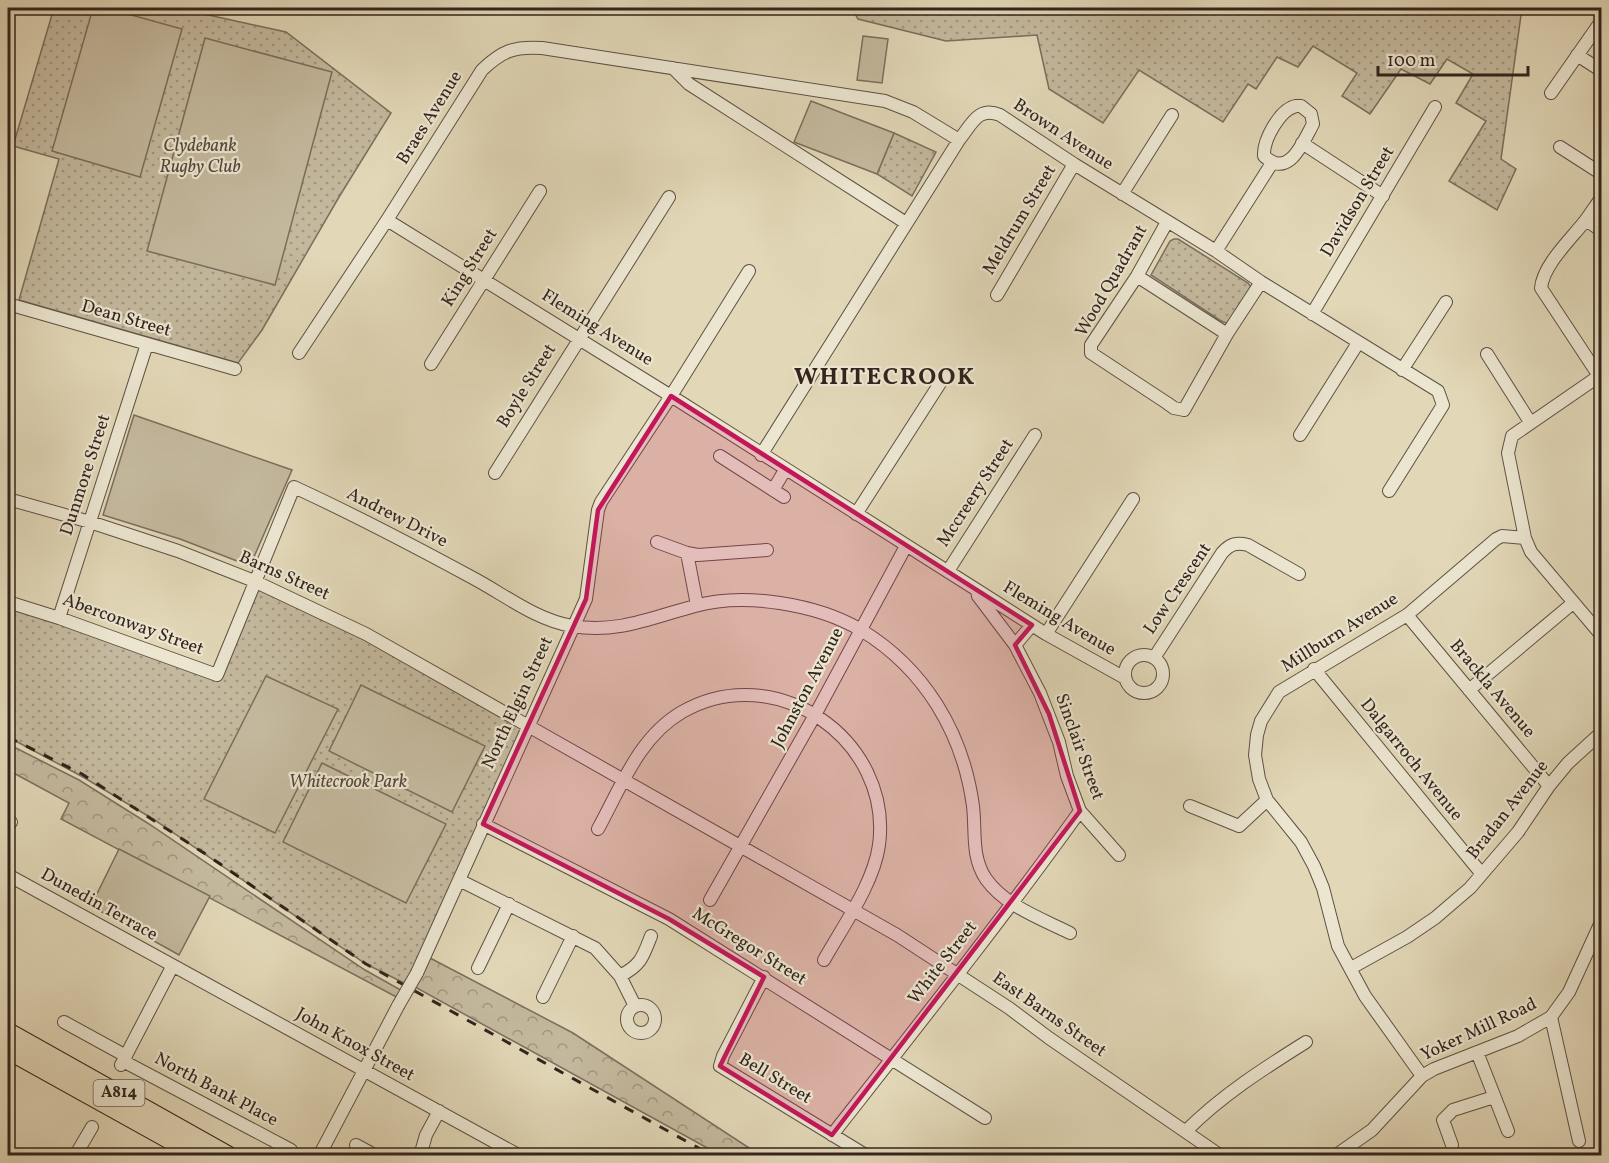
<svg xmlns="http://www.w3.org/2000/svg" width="1609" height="1163" viewBox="0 0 1609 1163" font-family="Vollkorn,serif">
  <defs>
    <pattern id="grass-dots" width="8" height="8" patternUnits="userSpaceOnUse" patternTransform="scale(1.5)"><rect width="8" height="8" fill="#c4b99e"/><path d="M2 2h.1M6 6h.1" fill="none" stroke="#a09680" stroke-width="1.8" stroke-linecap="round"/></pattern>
    <pattern id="forest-crowns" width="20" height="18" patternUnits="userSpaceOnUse" patternTransform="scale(1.5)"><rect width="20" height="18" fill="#c4b99e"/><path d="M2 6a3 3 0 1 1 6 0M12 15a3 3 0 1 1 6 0" fill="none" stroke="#a09680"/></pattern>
    <pattern id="water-ripples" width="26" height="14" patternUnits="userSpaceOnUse" patternTransform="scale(1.5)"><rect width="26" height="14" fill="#a69b83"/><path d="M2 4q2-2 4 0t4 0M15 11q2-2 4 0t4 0" fill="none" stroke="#887e6b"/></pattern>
  </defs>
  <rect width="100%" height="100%" fill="#e2d8b8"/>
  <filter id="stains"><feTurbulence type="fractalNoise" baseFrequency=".00333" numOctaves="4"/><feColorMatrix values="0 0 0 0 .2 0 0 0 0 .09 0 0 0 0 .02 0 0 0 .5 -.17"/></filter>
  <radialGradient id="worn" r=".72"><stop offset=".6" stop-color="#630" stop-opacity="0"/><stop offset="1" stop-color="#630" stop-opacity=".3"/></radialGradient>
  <path fill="url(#grass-dots)" stroke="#7b6e5e" stroke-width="1.5" d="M 54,8 L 177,8 L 286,32 L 391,113 L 339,197 L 262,330 L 238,363 L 19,300 L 59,159 L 13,146 Z
    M 1085,8 L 1522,8 L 1501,159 L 1516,169 L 1497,210 L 1449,181 L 1486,121 L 1456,103 L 1473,74 L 1447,59 L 1430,84 L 1401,69 L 1370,114 L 1342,96 L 1357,73 L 1313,46 L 1298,67 L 1277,57 L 1256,89 L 1248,84 L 1223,122 L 1139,70 L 1103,123 L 1049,89 L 1037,35 L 946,41 L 858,19 L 853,10 L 961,12 Z
    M 894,133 L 936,152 L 912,196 L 877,174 Z
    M 1174,239 L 1178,239 L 1248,283 L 1251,287 L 1231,322 L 1226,323 L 1221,321 L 1151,275 L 1170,241 Z
    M 254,581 L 528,725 L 410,986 L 366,964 L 153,819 L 83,777 L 8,737 L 8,602 L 217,675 Z"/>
  <path fill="url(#forest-crowns)" stroke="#7b6e5e" stroke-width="1.5" d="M 8,744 L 79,780 L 149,824 L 365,970 L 406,993 L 402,1000 L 61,819 L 69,803 L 8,770 Z
    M 430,958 L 573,1033 L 760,1155 L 720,1155 L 415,987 Z"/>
  <path fill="#c4b99e" stroke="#7b6e5e" stroke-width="1.5" d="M 93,8 L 106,8 L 182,29 L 140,177 L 52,151 Z
    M 863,36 L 888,39 L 882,83 L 857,80 Z
    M 205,38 L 332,72 L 275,285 L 147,251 Z
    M 811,101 L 894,133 L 877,174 L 794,142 Z
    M 134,415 L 292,470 L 250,566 L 180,539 L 103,515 Z
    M 266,676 L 338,709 L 275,833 L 204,799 Z
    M 361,685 L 485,746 L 452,812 L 329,751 Z
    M 322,763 L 446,824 L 406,903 L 283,842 Z
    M 119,849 L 210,896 L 179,955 L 91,906 Z"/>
  <path fill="url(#water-ripples)" stroke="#786b5a" stroke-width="1.5" d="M 822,8 L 1085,8 C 997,12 909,16 822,8 Z"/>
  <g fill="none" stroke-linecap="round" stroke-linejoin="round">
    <g stroke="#5e5144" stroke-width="14">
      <path id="street" d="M 1577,55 L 1602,71
        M 673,68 L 689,84 L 906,223
        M 1551,93 L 1602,20
        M 1296,106 L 1301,106 L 1311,114 L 1313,124 C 1302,144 1289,179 1264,156 C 1263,140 1280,109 1296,106 Z
        M 1302,143 L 1383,196
        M 1560,147 L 1602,174
        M 1122,194 L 1172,115
        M 387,220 L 671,396 L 977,590 L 978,596 L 1015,645 L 1040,693 L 1059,742 L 1067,776 L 1080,811 L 1119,855
        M 1586,220 L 1602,231
        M 1167,222 L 1137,276 L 1091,345 L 1091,353 L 1167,403 L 1174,408 L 1184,410 L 1227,334 L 1261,282
        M 1216,251 L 1272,163
        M 1137,276 L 1227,334
        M 997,295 L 1074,164
        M 8,304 L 235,369
        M 1312,314 L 1435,107
        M 299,353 L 387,220 L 482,70 C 502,51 514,46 542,48 L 885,101 L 913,112 L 959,140
        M 1487,354 L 1530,422
        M 431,364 L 540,191
        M 1402,370 L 1446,302
        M 1599,376 L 1541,288 C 1543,265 1571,239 1585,221 C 1591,213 1596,205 1602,197
        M 1300,435 L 1358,343
        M 761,455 L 959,140 C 972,124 978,106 1000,115 L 1074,164 L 1216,251 L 1261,282 L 1438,391 L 1443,405 L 1389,491
        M 720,456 L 784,497
        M 495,473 L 669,197
        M 773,490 L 785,470
        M 8,499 L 90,522 L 178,551 L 254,581 L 366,634 L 897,935 L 1009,1008 L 1049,1038 L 1221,1156
        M 856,514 L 944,377
        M 1525,538 L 1508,453 L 1512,436 L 1602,374
        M 657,542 L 687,553 L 698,555 L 767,550
        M 687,553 L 697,605
        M 948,571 L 1035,435
        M 977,590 L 1046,634 L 1125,678
        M 8,602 L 59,618 L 217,675 L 294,487 C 355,515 414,546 473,578 C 505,595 536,620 572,626 C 617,634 653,617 695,606 C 744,592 817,604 861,630 C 925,669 963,733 973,806 C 976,832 971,857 986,879 C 1005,906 1042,919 1070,933
        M 1407,615 L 1549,786
        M 59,618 L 147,344
        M 1046,634 L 1133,499
        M 1015,645 L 1032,625
        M1125 674a19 19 0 1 1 38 0a19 19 0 1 1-38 0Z
        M 1154,658 L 1222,553 C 1230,544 1236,542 1248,545 L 1299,574
        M 1314,669 L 1481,873
        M 1469,690 L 1573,603
        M 1190,806 L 1239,826 L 1267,800
        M 8,820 L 11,822
        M 483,824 L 669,919 L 985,1118
        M 598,829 C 621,787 639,737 682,712 C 775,658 893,740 879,845 C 874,883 843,926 824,960
        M 8,875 L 520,1156
        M 459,880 L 595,948 L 620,976 L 635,1006
        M 710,900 L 815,715 L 906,546
        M 478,968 L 509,904
        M 1351,968 L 1407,937 L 1435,918 L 1470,888 L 1518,832 L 1549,786 L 1568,763 L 1602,732
        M 417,973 L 586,599 L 598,510 L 601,502 L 671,396 L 749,271
        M 620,976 C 641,965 643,957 651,936
        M 764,977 L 723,1056 L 720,1066 L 867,1156
        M 543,997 L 573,936
        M627 1019a14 14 0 1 1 28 0a14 14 0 1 1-28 0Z
        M 1551,1017 L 1579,1141
        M 64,1022 L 126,1056
        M 1477,1052 L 1508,1131
        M 123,1061 L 291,1150
        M 121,1065 L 172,967
        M 1422,1076 L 1365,996 L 1338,946 L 1323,888 L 1314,866 L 1301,842 L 1267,800 L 1259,779 L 1255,755 L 1257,735 L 1261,721 L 1279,692 L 1407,615 L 1496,539 L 1502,536 L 1525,538 L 1531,552 L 1602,636
        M 1186,1131 C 1222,1095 1263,1069 1306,1042
        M 832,1135 C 916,1028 1001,921 1080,811
        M 356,1145 L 376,1156
        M 1452,1145 L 1443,1120 L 1453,1110 L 1494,1097
        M 75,1156 L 92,1127
        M 319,1156 L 398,1006
        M 420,1156 L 426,1135 L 439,1111
        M 1335,1156 L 1372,1130 L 1422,1076 L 1434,1069 L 1518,1036 L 1551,1017 L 1569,992 L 1602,920"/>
    </g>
    <g stroke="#32241d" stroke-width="20">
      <path id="primary" d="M 8,1032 L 229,1156
        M 8,1050 L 199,1156"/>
    </g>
    <use href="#street" stroke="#ece6d1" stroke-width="12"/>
    <use href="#primary" stroke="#e2d8b8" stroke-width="18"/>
    <path stroke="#32241d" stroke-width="3" stroke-dasharray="10 10" stroke-linecap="butt" d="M 8,737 L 82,774 L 207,855 L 366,964 L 713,1156"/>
    <g stroke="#5e5144" stroke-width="14" stroke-linecap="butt">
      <path id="street-bridge" d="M 398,1006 L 417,973"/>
    </g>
    <use href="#street-bridge" stroke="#ece6d1" stroke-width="12"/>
  </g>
  <path fill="#c2185b" fill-opacity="0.2" stroke="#c2185b" stroke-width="4.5" stroke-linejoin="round" d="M 671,396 L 1032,625 L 1015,645 L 1049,714 L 1080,811 L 832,1135 L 720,1066 L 764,977 L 669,919 L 483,824 L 586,599 L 598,510 Z"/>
  <g text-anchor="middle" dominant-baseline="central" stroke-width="4.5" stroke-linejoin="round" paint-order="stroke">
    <rect fill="#ece6d1" stroke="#6a5e53" stroke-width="1.5" x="93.5" y="1080" width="51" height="26" rx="4.5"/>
    <g font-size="16" font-weight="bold" fill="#32241d">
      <text x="119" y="1093">A814</text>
    </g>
    <g font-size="18" fill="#32241d" stroke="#ece6d1">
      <text transform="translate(430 118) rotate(-58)">Braes Avenue</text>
      <text transform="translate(1063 135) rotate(33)">Brown Avenue</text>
      <text transform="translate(1358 202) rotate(-59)">Davidson Street</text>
      <text transform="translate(1020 220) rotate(-59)">Meldrum Street</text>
      <text transform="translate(470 268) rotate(-58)">King Street</text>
      <text transform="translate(1112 281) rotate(-60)">Wood Quadrant</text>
      <text transform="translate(126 319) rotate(16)">Dean Street</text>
      <text transform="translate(597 328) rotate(32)">Fleming Avenue</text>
      <text transform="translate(527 386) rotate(-58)">Boyle Street</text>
      <text transform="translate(86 475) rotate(-72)">Dunmore Street</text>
      <text transform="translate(976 493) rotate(-57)">Mccreery Street</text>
      <text transform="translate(397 518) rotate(27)">Andrew Drive</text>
      <text transform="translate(284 576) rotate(24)">Barns Street</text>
      <text transform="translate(1178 589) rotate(-56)">Low Crescent</text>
      <text transform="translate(1059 619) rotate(31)">Fleming Avenue</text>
      <text transform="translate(133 625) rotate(20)">Aberconway Street</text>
      <text transform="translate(1340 633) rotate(-32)">Millburn Avenue</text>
      <text transform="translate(808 688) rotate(-62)">Johnston Avenue</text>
      <text transform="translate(1492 689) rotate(50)">Brackla Avenue</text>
      <text transform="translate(518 703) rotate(-65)">North Elgin Street</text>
      <text transform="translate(1079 747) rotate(70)">Sinclair Street</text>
      <text transform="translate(1411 760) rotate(51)">Dalgarroch Avenue</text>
      <text transform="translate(1508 810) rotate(-52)">Bradan Avenue</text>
      <text transform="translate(99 905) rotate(29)">Dunedin Terrace</text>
      <text transform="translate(749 947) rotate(32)">McGregor Street</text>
      <text transform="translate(943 963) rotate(-52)">White Street</text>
      <text transform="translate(1049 1015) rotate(35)">East Barns Street</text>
      <text transform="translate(1479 1030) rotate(-25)">Yoker Mill Road</text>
      <text transform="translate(355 1045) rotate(29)">John Knox Street</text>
      <text transform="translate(775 1079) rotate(31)">Bell Street</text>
      <text transform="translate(216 1090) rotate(28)">North Bank Place</text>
    </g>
    <g font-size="18" font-style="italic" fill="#56493d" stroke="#ece6d1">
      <text x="200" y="146">Clydebank<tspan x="200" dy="21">Rugby Club</tspan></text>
      <text x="348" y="782">Whitecrook Park</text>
    </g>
    <g font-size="24" font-weight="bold" letter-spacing="1.5" fill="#32241d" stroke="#ece6d1">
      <text x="885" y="378">WHITECROOK</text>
    </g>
  </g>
  <rect width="1609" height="1163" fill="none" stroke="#e2d8b8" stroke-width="30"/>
  <rect x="9" y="9" width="1591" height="1145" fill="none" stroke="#32241d" stroke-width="3"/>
  <rect x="15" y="15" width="1579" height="1133" fill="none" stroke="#32241d" stroke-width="1.5"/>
  <path d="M1378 66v9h150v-9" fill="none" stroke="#32241d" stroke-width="3"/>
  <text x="1387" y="66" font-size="18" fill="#32241d" stroke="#ece6d1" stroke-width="4.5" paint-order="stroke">100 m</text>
  <rect width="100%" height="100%" filter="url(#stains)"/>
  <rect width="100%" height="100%" fill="url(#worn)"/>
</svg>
